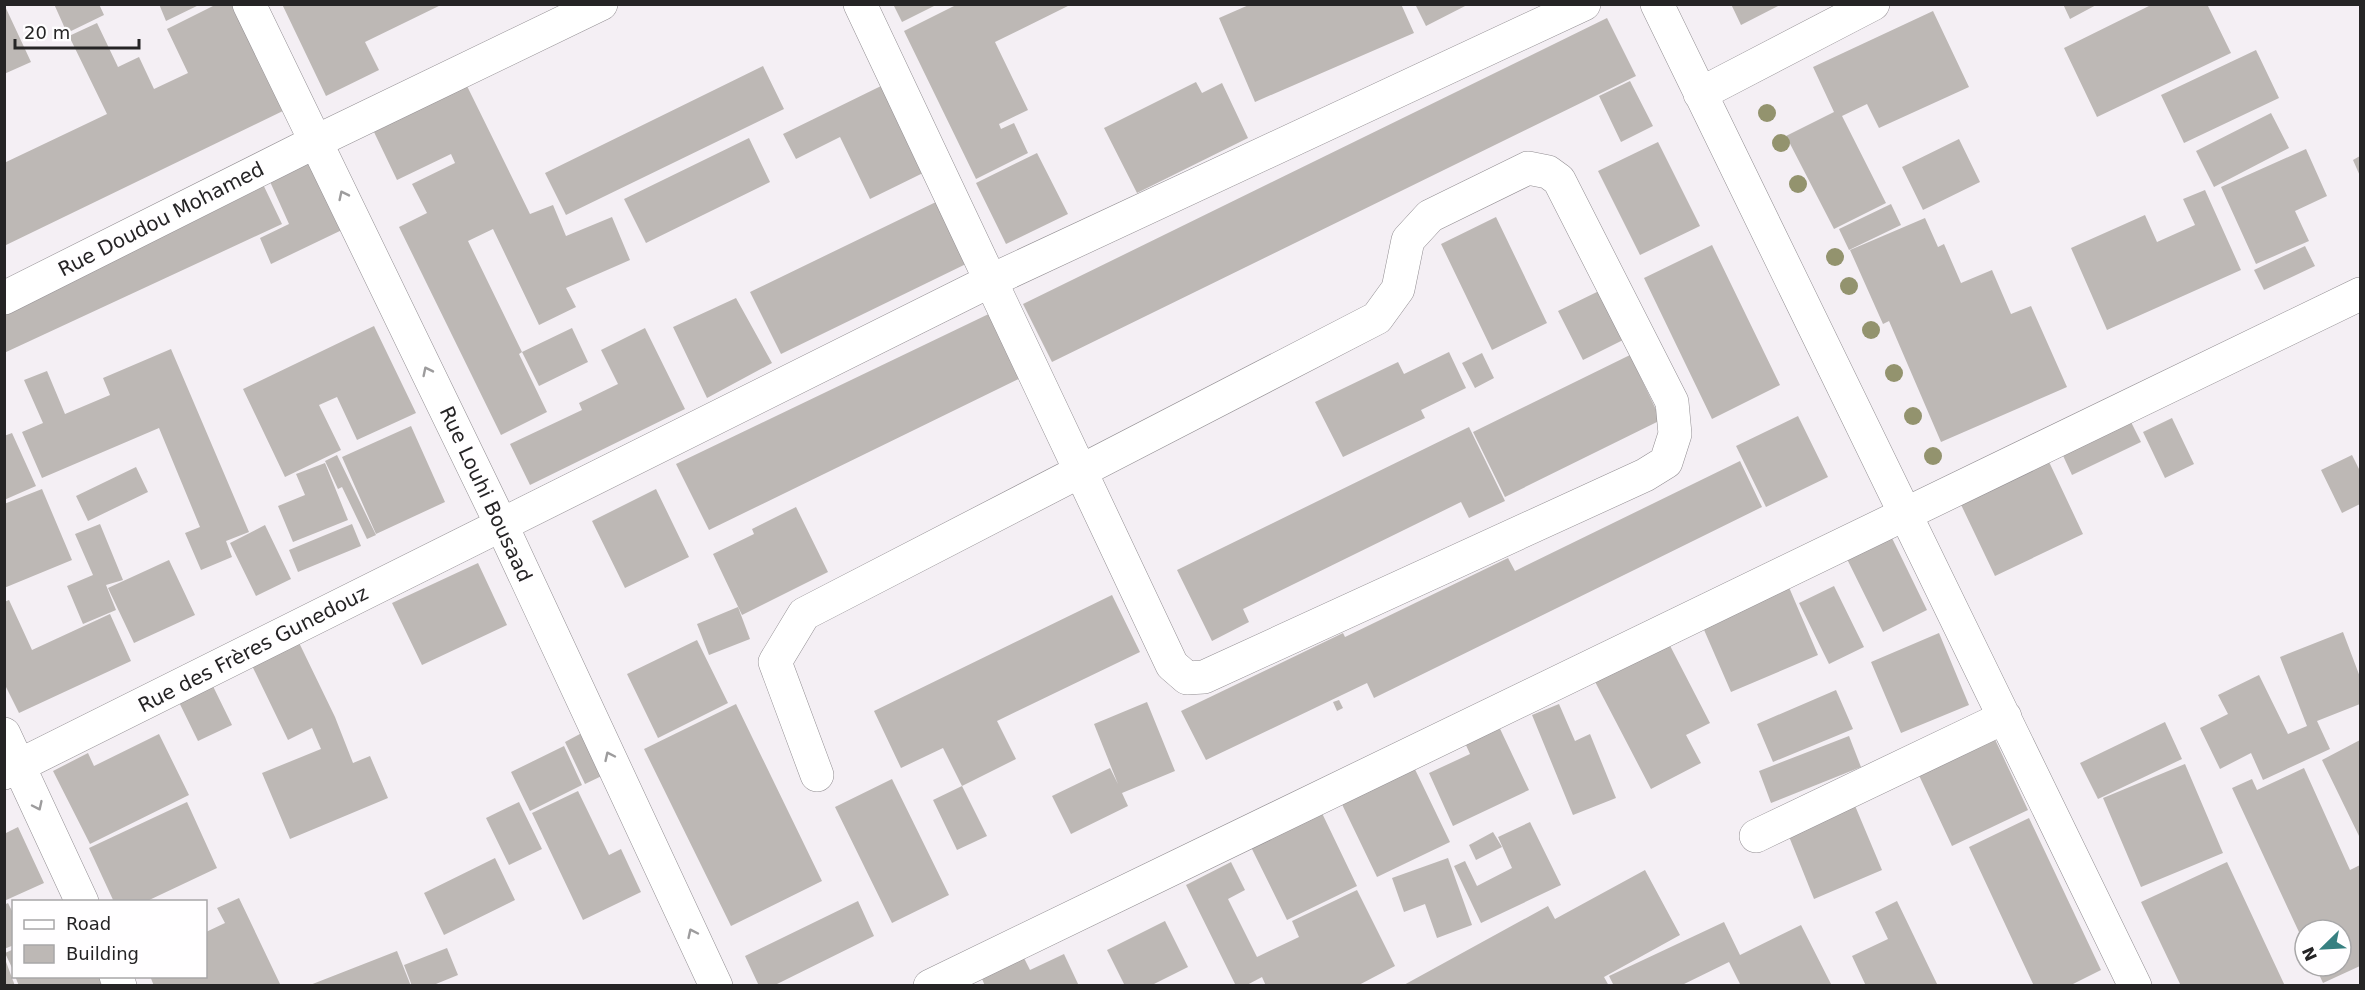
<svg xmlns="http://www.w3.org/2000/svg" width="2365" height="990" viewBox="0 0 2365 990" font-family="'DejaVu Sans',sans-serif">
  <rect width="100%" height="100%" fill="#f4eff4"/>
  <path fill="#bdb8b5" d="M 4,4 L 31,62 L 4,74 Z
    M 54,4 L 99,4 L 104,15 L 67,33 Z
    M 159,4 L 201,4 L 166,21 Z
    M 217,4 L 237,4 L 287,109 L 4,246 L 4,163 L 107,114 L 69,36 L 97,23 L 118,67 L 139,57 L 154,89 L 188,73 L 167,29 Z
    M 282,4 L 443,4 L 365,42 L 379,70 L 326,96 Z
    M 893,4 L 938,4 L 902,22 Z
    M 958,4 L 1072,4 L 995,42 L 1028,110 L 999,124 L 1001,129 L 1014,123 L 1028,153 L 976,179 L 904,31 Z
    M 1251,4 L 1401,4 L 1414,33 L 1255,102 L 1219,18 Z
    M 1415,4 L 1469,4 L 1426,26 Z
    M 1731,4 L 1782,4 L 1741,25 Z
    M 2063,4 L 2098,4 L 2070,19 Z
    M 2153,4 L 2207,4 L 2231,53 L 2097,117 L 2064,48 Z
    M 1933,11 L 1969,87 L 1879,128 L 1867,104 L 1842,116 L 1886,203 L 1834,229 L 1786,136 L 1834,112 L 1813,67 Z
    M 1607,18 L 1636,76 L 1052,362 L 1023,304 Z
    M 2256,50 L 2279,98 L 2184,143 L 2161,95 Z
    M 763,66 L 784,109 L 566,215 L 545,173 Z
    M 1630,81 L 1653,126 L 1621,142 L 1599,96 Z
    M 1196,82 L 1202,93 L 1222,83 L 1248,138 L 1137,193 L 1104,128 Z
    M 467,86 L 530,214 L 553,205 L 566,236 L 612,217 L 630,260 L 566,288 L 576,307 L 539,325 L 493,229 L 468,241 L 522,352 L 519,354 L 547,412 L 501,435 L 399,227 L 427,213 L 412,184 L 455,163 L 451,154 L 397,180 L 374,132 Z
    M 881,86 L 923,173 L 870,199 L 840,137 L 796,159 L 783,134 Z
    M 2271,113 L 2289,148 L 2214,187 L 2196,151 Z
    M 749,138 L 770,182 L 646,243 L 624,199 Z
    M 1959,139 L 1980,182 L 1923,210 L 1902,167 Z
    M 1658,142 L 1700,226 L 1640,255 L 1598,171 Z
    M 2306,149 L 2327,196 L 2295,211 L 2309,241 L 2256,264 L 2221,187 Z
    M 1037,153 L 1068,214 L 1006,244 L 976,183 Z
    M 309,155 L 344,229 L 271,264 L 260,238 L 289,224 L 267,175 Z
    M 2360,156 L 2360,176 L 2353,160 Z
    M 260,178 L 282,224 L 4,353 L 4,297 Z
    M 2205,190 L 2241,270 L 2107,330 L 2071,248 L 2145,215 L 2157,242 L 2195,225 L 2183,199 Z
    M 938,201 L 968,263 L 781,354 L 750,292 Z
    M 1891,204 L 1901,225 L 1849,250 L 1839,229 Z
    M 1496,217 L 1547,323 L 1492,350 L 1441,244 Z
    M 1925,218 L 1938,247 L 1944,244 L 1961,283 L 1992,270 L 2011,314 L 2031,306 L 2067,387 L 1941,442 L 1889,321 L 1883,324 L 1850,250 Z
    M 1712,245 L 1780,385 L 1712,419 L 1644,278 Z
    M 2305,246 L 2315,266 L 2264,290 L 2254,270 Z
    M 1601,290 L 1625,339 L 1583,360 L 1558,311 Z
    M 736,298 L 772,363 L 707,398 L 673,327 Z
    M 997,310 L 1029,374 L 709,530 L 676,464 Z
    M 374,326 L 416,413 L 357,440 L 337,397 L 319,405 L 341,450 L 285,477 L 243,389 Z
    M 572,328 L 588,362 L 539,386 L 522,352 Z
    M 645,328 L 685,409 L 530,485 L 510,444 L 582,410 L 579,403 L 618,384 L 601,350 Z
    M 171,349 L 249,532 L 226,541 L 232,557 L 201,570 L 185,533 L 200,527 L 159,428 L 42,478 L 22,432 L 43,423 L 24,380 L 47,371 L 65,414 L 110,395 L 103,378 Z
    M 1449,352 L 1466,388 L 1421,410 L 1425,418 L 1343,457 L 1315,402 L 1398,362 L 1404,374 Z
    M 1482,353 L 1494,378 L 1475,388 L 1462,363 Z
    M 1630,355 L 1661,420 L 1505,497 L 1473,432 Z
    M 2127,414 L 2141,442 L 2072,475 L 2059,447 Z
    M 1798,416 L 1828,477 L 1766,507 L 1736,446 Z
    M 2172,418 L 2194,464 L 2165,478 L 2143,432 Z
    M 411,426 L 445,502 L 376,534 L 342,457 Z
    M 1469,427 L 1505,501 L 1469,518 L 1461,502 L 1243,609 L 1249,622 L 1212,641 L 1177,570 Z
    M 12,433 L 36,486 L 4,500 L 4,436 Z
    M 2042,447 L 2083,534 L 1995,576 L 1954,490 Z
    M 337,455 L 376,535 L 367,539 L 342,487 L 338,489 L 325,461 Z
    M 2352,455 L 2360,471 L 2360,504 L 2342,513 L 2321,470 Z
    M 1740,461 L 1762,507 L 1374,698 L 1367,683 L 1206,760 L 1181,711 L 1343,633 L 1345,637 L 1508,558 L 1515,571 Z
    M 325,463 L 348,520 L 293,542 L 278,506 L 305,495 L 296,474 Z
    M 136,467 L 148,492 L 88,521 L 76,496 Z
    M 42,489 L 72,560 L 4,588 L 4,504 Z
    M 656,489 L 689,557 L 625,588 L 592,521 Z
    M 796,507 L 828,572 L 742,615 L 713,554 L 754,534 L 752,529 Z
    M 100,524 L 123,580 L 106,585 L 116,610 L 83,624 L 67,586 L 93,575 L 75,534 Z
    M 352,524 L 361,546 L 298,572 L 289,550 Z
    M 265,525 L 291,579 L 256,596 L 230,543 Z
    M 1891,536 L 1927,610 L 1883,632 L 1847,559 Z
    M 169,560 L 195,615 L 134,643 L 108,588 Z
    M 478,563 L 507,625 L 422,665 L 392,603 Z
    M 1785,578 L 1818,655 L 1731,692 L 1698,616 Z
    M 1834,586 L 1864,647 L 1829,664 L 1799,603 Z
    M 1112,595 L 1140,652 L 997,721 L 1016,759 L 962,786 L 987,836 L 957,850 L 933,800 L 962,786 L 943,748 L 901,768 L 874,711 Z
    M 9,600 L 32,650 L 110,614 L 131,661 L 19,713 L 4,683 L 4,602 Z
    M 738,607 L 750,639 L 709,655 L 697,624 Z
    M 289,622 L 335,717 L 353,763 L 370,756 L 388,798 L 290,839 L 262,773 L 321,749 L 312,728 L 288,740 L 242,645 Z
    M 2343,632 L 2360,677 L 2360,704 L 2317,721 L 2330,749 L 2263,780 L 2251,753 L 2220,769 L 2200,728 L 2228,714 L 2218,695 L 2259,675 L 2288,734 L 2307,726 L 2280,657 Z
    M 1939,633 L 1969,705 L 1901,733 L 1871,662 Z
    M 1665,636 L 1710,723 L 1686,735 L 1701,763 L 1651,789 L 1591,674 Z
    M 697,640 L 728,703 L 658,738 L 627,674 Z
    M 208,676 L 232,725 L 198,741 L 174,692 Z
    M 1836,690 L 1853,729 L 1773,762 L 1757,724 Z
    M 1339,700 L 1343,708 L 1337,711 L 1333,702 Z
    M 1147,702 L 1175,771 L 1122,793 L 1128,806 L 1071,834 L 1052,796 L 1110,768 L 1118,784 L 1094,724 Z
    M 736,704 L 822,881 L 731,926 L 644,749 Z
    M 1559,704 L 1575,741 L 1590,734 L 1616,798 L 1573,815 L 1532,715 Z
    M 1494,716 L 1529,790 L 1453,826 L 1429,773 L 1470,754 L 1460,732 Z
    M 2165,722 L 2182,759 L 2098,799 L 2080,763 Z
    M 591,728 L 612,771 L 585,784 L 565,742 Z
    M 1992,733 L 2028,810 L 1952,846 L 1916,769 Z
    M 159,734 L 189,795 L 90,844 L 53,771 L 88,753 L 94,766 Z
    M 1849,736 L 1861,767 L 1771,803 L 1759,771 Z
    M 2360,740 L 2360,838 L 2322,760 Z
    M 564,746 L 582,785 L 530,811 L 511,772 Z
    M 1410,759 L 1450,842 L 1377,877 L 1337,794 Z
    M 2185,764 L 2223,853 L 2141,887 L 2103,798 Z
    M 2304,768 L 2350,870 L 2360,865 L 2360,966 L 2323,983 L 2315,966 L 2341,966 L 2341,930 L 2305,930 L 2305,945 L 2232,788 L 2252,779 L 2257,790 Z
    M 892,779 L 949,895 L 892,923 L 835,807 Z
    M 578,791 L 609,855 L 621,849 L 641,892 L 583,920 L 532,813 Z
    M 1853,801 L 1882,870 L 1814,899 L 1786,829 Z
    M 187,802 L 217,868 L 145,902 L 114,902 L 89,848 Z
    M 519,802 L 542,849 L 509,865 L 486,818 Z
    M 1320,809 L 1357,886 L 1287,920 L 1249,843 Z
    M 2029,818 L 2101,970 L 2069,986 L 2034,986 L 1969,847 Z
    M 1530,822 L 1561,885 L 1481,923 L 1454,866 L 1465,861 L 1477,886 L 1512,868 L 1498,837 Z
    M 18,827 L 44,883 L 4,901 L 4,834 Z
    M 1493,832 L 1502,847 L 1476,860 L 1469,845 Z
    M 495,858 L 515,900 L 444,935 L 424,893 Z
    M 1448,858 L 1472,925 L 1437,938 L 1425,904 L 1404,912 L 1392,878 Z
    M 1231,862 L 1245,890 L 1228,899 L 1257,957 L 1299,937 L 1292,921 L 1357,890 L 1395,966 L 1357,986 L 1266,986 L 1262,977 L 1245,986 L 1236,986 L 1186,885 Z
    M 2227,862 L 2285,986 L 2181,986 L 2141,902 Z
    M 1645,870 L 1680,935 L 1604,977 L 1609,986 L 1402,986 L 1548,906 L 1555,919 Z
    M 239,898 L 281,986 L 154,986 L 150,976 L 206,976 L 206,932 L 225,923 L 217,908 Z
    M 858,901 L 874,936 L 773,986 L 759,986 L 745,956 Z
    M 1897,901 L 1938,986 L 1866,986 L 1852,956 L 1888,939 L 1875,912 Z
    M 8,903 L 14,915 L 14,945 L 4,949 L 4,905 Z
    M 1165,921 L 1188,967 L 1150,986 L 1125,986 L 1107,950 Z
    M 1724,922 L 1740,955 L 1801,925 L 1831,984 L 1741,986 L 1729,962 L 1680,986 L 1614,986 L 1609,976 Z
    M 447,948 L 458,975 L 431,986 L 412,986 L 404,965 Z
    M 14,949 L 14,972 L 5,953 Z
    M 397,951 L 411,986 L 310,986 L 310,985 Z
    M 1022,954 L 1030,970 L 1064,954 L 1079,986 L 985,986 L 980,974 Z
    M 5,959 L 15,986 L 4,986 Z
    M 15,976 L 103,976 L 107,986 L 19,986 Z"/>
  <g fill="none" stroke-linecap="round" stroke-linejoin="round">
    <g stroke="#928e92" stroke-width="34">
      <path id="minor" d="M 249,4 L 501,524 L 716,986
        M 1657,4 L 2135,986
        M 1700,94 L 1873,4
        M 4,298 L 317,141 L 601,4
        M 4,734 L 82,902
        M 4,773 L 990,281 L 1584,4
        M 817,775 L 775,662 L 804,614 L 1377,318 L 1398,289 L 1408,240 L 1430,216 L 1528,168 L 1548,172 L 1559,180 L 1672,402 L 1675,434 L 1666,462 L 1645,475 L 1204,677 L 1187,678 L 1172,665 L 860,4
        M 1756,836 L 2005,717
        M 116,976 L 120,986
        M 930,986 L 2360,294"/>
    </g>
    <use href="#minor" stroke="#fff" stroke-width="33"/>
  </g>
  <g fill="#93936e">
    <circle cx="1767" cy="113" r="9"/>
    <circle cx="1781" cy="143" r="9"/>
    <circle cx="1798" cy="184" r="9"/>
    <circle cx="1835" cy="257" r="9"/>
    <circle cx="1849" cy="286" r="9"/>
    <circle cx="1871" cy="330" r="9"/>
    <circle cx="1894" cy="373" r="9"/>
    <circle cx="1913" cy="416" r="9"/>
    <circle cx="1933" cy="456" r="9"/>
  </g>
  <defs><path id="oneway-chevron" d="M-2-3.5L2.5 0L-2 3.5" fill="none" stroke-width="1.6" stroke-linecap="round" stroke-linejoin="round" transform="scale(1.5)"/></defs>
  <g stroke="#9d9c9d">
    <use href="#oneway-chevron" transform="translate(343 195) rotate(-116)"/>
    <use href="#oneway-chevron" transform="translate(427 371) rotate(-116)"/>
    <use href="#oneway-chevron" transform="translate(609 756) rotate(-115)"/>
    <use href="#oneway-chevron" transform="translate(38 806) rotate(65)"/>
    <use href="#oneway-chevron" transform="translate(692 933) rotate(-115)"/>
  </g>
  <g text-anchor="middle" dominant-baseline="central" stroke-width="4.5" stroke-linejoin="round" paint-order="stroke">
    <g font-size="20" fill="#252425" stroke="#fffeff">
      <text transform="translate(161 219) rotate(-27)">Rue Doudou Mohamed</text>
      <text transform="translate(486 494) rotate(65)">Rue Louhi Bousaad</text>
      <text transform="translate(253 649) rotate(-27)">Rue des Frères Gunedouz</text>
    </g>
  </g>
  <rect width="2365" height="990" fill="none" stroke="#252425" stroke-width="12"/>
  <rect x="12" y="900" width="195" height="78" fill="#fffeff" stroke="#a8a7a8" stroke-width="1.5"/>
  <rect x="24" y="920" width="30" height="9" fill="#ffffff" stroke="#a8a7a8" stroke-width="1.5"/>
  <text x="66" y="930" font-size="18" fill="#252425">Road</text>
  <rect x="24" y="945" width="30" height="18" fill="#bdb8b5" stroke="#a8a7a8" stroke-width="1.5"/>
  <text x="66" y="960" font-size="18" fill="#252425">Building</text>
  <g transform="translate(2323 948) rotate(246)"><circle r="28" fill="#fffeff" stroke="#a8a7a8" stroke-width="1.5"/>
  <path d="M0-4.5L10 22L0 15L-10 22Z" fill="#378081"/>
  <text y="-9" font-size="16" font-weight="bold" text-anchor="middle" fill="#252425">N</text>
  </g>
  <path d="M15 39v9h124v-9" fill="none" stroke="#252425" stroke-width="3"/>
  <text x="24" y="39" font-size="18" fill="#252425" stroke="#fffeff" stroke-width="4.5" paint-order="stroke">20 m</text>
</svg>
